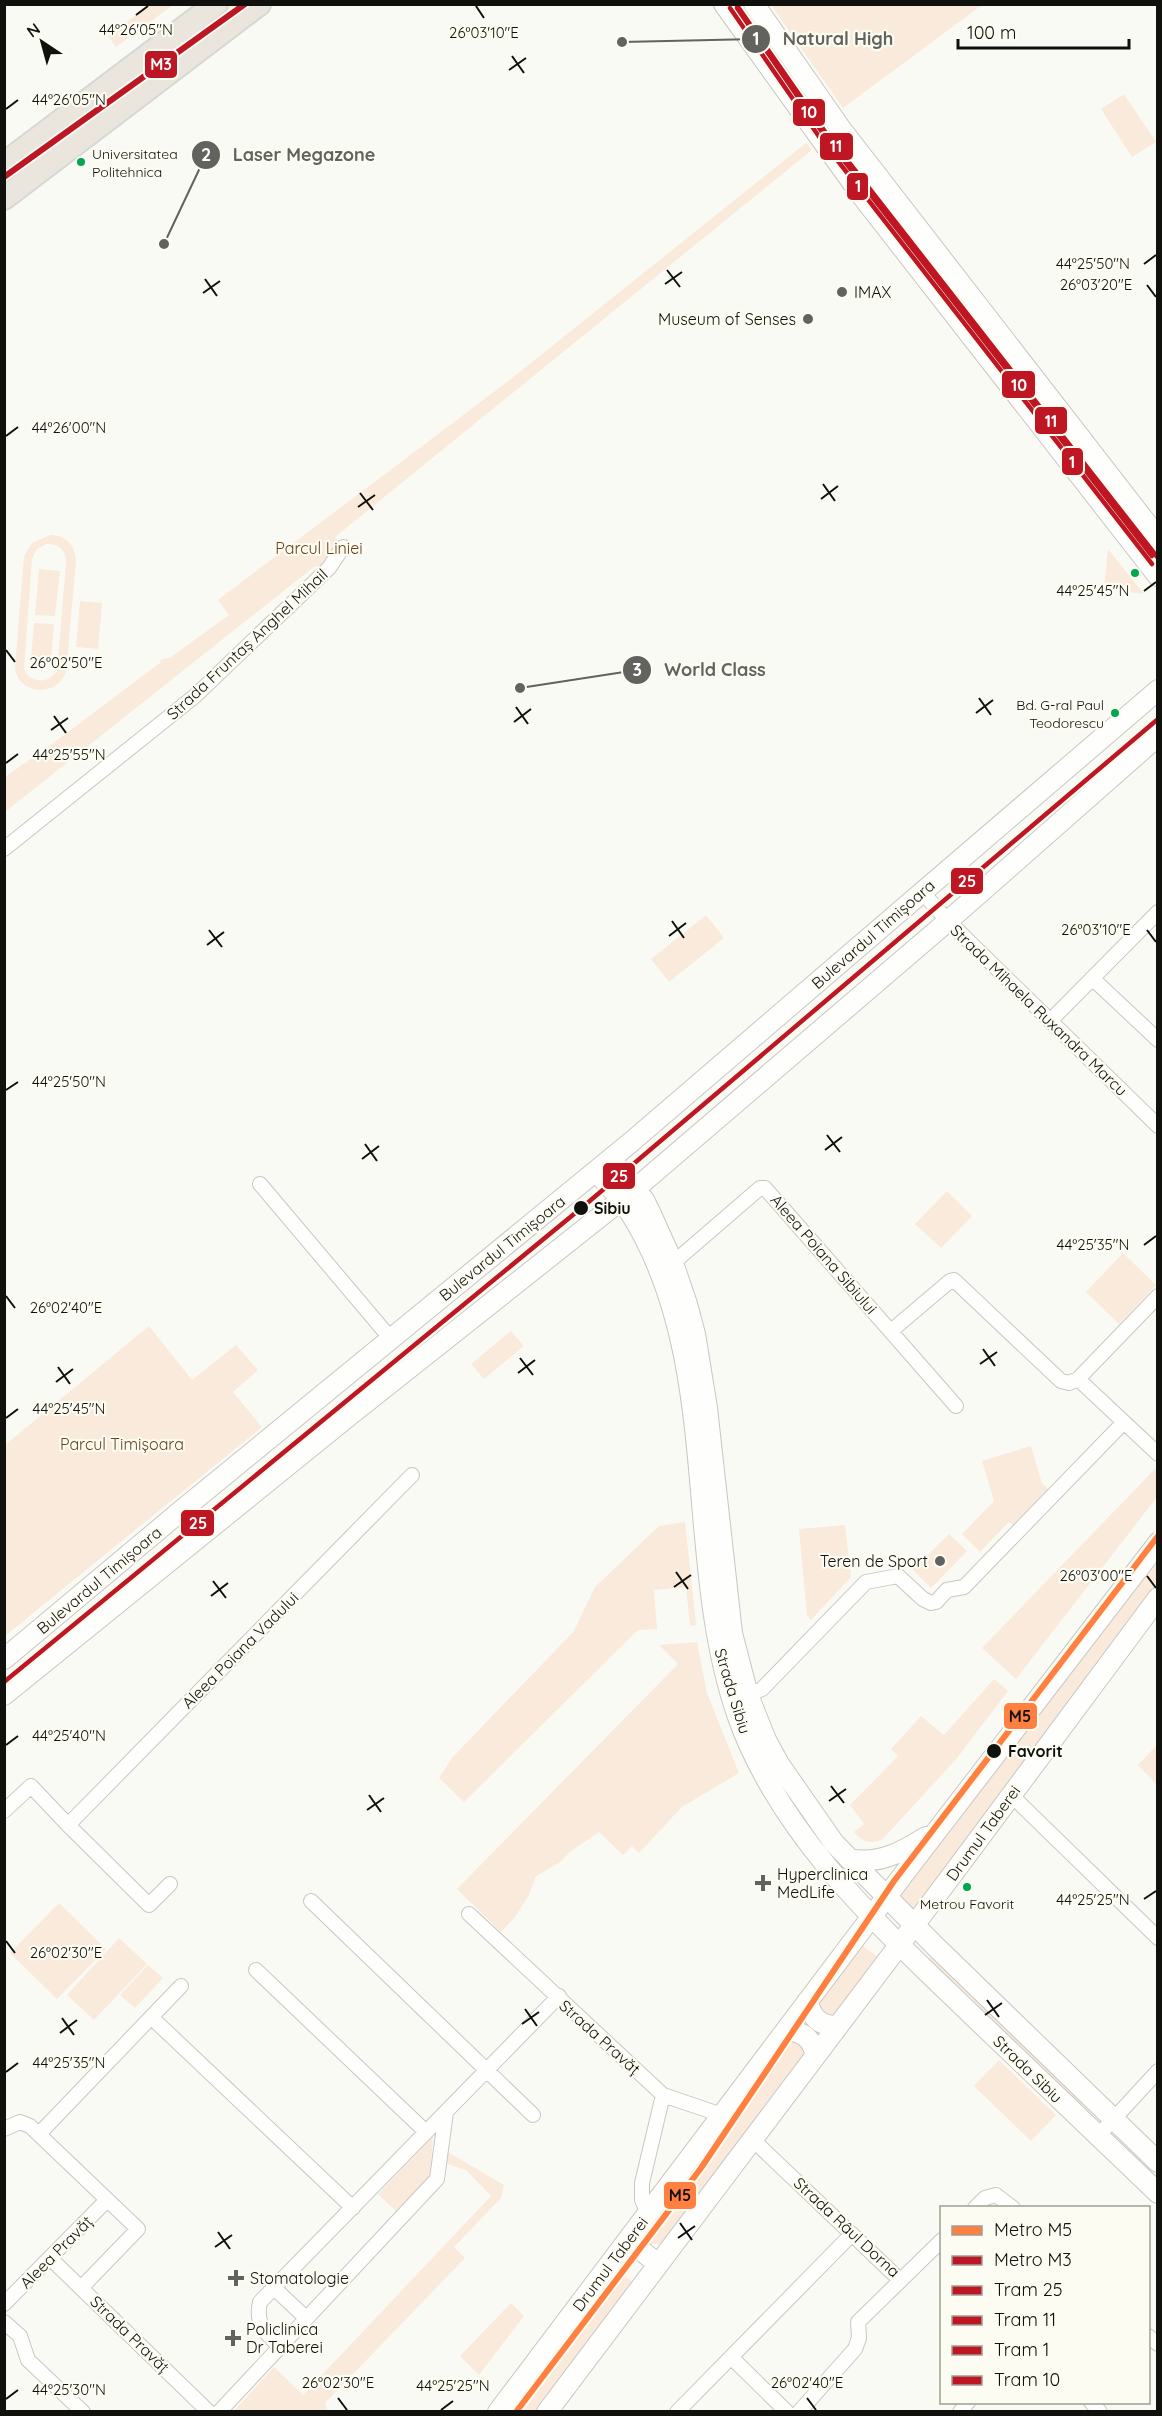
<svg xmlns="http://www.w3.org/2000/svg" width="1162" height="2416" viewBox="0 0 1162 2416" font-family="Quicksand,sans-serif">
  <rect width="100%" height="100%" fill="#fafaf4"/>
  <path fill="#f9eadb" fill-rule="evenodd" d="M 149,5 L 173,5 L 116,47 L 108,36 Z
    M 226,5 L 248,5 L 42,160 L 34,153 Z
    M 771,5 L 982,5 L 843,108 Z
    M 1124,94 L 1156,142 L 1132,157 L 1101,109 Z
    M 806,143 L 812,150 L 335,537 L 343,547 L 329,568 L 315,566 L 5,812 L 5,777 L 67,733 L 161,662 L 160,660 L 171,657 L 229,615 L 218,600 L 507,382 Z
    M 50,535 C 66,535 75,545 76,561 L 66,672 C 57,698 17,695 15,667 L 24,556 L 32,543 ZM 46,544 C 58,543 66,550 66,562 L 57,671 C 48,682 40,683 28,676 L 24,669 L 32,559 L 37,549 Z
    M 1108,549 L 1144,594 L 1104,589 Z
    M 39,569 L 60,571 L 55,616 L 35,615 Z
    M 80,601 L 102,603 L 98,649 L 76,647 Z
    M 34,623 L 54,624 L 51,659 L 31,658 Z
    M 706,915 L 724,938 L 669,982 L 651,959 Z
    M 947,1191 L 972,1216 L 941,1248 L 915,1224 Z
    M 1123,1253 L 1156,1285 L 1119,1324 L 1086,1292 Z
    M 149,1326 L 192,1380 L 236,1345 L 258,1370 L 233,1392 L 262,1427 L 5,1636 L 5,1445 Z
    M 511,1331 L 524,1346 L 484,1379 L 471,1364 Z
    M 1031,1446 L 1042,1483 L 1050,1491 L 1015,1527 L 1009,1522 L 980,1552 L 962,1534 L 994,1501 L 982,1461 Z
    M 1155,1469 L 1157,1470 L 1157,1497 L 1016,1679 L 982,1648 Z
    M 685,1522 L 696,1625 L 690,1626 L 686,1587 L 654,1590 L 657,1629 L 638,1630 L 464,1802 L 439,1778 L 452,1758 L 574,1631 L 595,1587 L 659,1526 Z
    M 845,1525 L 851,1577 L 811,1620 L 807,1616 L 799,1529 Z
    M 949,1534 L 967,1551 L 931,1588 L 913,1570 Z
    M 1157,1555 L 1157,1586 L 1035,1748 L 915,1913 L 898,1894 Z
    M 697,1642 L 707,1693 L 739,1773 L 682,1807 L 639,1853 L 632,1846 L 623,1855 L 599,1832 L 571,1851 L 559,1863 L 536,1876 L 529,1895 L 515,1917 L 501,1932 L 457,1889 L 678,1664 L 659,1645 Z
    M 994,1679 L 1008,1691 L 957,1758 L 882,1840 C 870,1844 862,1842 854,1832 L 864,1824 L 850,1805 L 898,1756 L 891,1749 L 921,1716 L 944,1735 Z
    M 1157,1745 L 1157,1785 L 1138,1765 Z
    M 59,1903 L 106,1949 L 57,1999 L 10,1953 Z
    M 119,1938 L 147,1964 L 94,2020 L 67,1995 Z
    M 860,1944 L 878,1957 L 836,2014 L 829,2016 C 822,2013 819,2010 819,2002 Z
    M 933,1955 L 1085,2102 L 1078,2109 L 926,1962 Z
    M 148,1965 L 163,1978 L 135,2008 L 120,1995 Z
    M 793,2039 L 806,2049 L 805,2058 L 660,2244 L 647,2244 L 644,2231 L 786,2042 Z
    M 999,2060 L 1056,2115 L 1031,2141 L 974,2086 Z
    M 433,2136 L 430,2182 L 399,2214 L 378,2194 Z
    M 446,2151 L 504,2185 L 501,2198 L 454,2247 L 465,2258 L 325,2403 L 328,2411 L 233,2412 L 274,2367 L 303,2395 L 491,2196 L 466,2170 L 444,2163 Z
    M 615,2270 L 634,2283 L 535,2411 L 507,2412 Z
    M 511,2303 L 524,2316 L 479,2375 L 460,2356 Z"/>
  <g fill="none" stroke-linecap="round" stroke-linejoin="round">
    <g stroke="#c7c7c3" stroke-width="16">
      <path id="street" d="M 4,849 L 195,696 L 329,568 L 343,547
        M 922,892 L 948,921 L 1158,1126
        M 1092,978 L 1158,1040
        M 1050,1021 L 1158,912
        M 260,1184 L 391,1339
        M 673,1263 L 760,1188 L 765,1188 L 956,1406
        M 891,1331 L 950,1281 L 954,1280 L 1061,1381 L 1069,1383 L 1078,1379 L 1158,1296
        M 1078,1379 L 1158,1454
        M 748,1695 L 762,1689 L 866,1582 L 898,1576 L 923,1599 L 931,1603 L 936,1602 L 947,1590 L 964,1587 L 1124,1422
        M 1011,1795 L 1158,1938
        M 4,1811 L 31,1786 L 68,1825 L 412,1475
        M 68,1825 L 149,1905 L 170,1884
        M 311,1901 L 533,2115
        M 469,1914 L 663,2095 L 722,2115
        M 256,1970 L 426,2132
        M 151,2017 L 353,2208
        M 4,2129 L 20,2122 L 30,2126 L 138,2229 L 81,2288
        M 39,2134 L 181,1986
        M 1098,2136 L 1158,2071
        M 752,2139 L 900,2280
        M 975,2208 L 985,2198 L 996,2195 L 1013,2208
        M 648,2213 L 642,2200 L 642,2183 L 663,2095
        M 50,2258 L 209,2412
        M 274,2288 L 306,2318
        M 4,2304 L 107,2200
        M 4,2322 L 20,2336 L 28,2360 L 83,2412
        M 1148,2336 L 1158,2344
        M 280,2347 C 265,2333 255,2324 260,2302 L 559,1996
        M 731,2357 L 787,2412
        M 1091,2402 L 1100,2412
        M 219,2412 L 437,2179 L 446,2112
        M 677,2412 L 852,2234
        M 799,2412 L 855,2349 L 859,2338 L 858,2322 L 942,2240
        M 960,2412 L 968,2402"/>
    </g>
    <g stroke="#c7c7c3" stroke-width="22">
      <path id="secondary" d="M 724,4 L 862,196 L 1158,576
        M 754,4 L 841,129 L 1158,538
        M 611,1159 L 644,1200 L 651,1214 L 673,1263 L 687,1304 L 695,1334 L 707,1408 L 732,1633 L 748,1695 L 766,1740 L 779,1764 L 834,1843 L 934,1945 L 1158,2162
        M 596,1171 C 608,1185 621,1199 631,1214 C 724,1363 682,1557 738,1717 C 781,1838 883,1929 973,2016 C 1035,2075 1096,2134 1158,2193
        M 4,1659 L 182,1510 L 630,1143 L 1158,690
        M 4,1695 L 350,1415 L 635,1189 L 948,921 L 1158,736
        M 849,1859 C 879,1865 902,1852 926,1837
        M 807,2002 C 813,2018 819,2026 837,2026
        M 787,2030 C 804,2032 811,2038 816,2055
        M 628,2240 L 658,2264
        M 498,2412 L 906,1871 L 1158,1543
        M 547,2412 L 952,1875 L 1158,1598"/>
    </g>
    <g stroke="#d7d7d4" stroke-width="26">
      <path id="primary" d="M 4,164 L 216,4
        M 4,198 L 259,4"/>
    </g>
    <use href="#street" stroke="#fefefd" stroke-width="14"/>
    <use href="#secondary" stroke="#fefefd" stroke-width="20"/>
    <use href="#primary" stroke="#eae6de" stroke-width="22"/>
    <g stroke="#fcfcf2" stroke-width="9">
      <path id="tram-1" d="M 4,1682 L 585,1205 L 1158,719"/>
    </g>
    <g stroke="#fcfcf2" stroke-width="9">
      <path id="tram-2" d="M 736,4 L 826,133 L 1158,558"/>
    </g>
    <g stroke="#fcfcf2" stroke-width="9">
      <path id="tram-3" d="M 730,8 L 820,138 L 1152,564"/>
    </g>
    <g stroke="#fcfcf2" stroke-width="9">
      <path id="tram-4" d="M 737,8 L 824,135 L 1152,556"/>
    </g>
    <use href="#tram-1" stroke="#be1622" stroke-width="4.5"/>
    <use href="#tram-2" stroke="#be1622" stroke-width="4.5"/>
    <use href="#tram-3" stroke="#be1622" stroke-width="4.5"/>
    <use href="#tram-4" stroke="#be1622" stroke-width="4.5"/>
    <g stroke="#fcfcf2" stroke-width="10">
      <path id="metro-1" d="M 516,2412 L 701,2168 L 894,1881 L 1158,1536"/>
    </g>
    <g stroke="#fcfcf2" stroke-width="10">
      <path id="metro-2" d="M 4,177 L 245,4"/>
    </g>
    <use href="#metro-1" stroke="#ff8040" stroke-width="6"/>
    <use href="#metro-2" stroke="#bc1725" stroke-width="6"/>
  </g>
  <path fill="none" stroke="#10100d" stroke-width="2" d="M 476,6 L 484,18M 136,15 L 148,6M 512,56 L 524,73M 509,70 L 526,58M 6,109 L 18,100M 1144,264 L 1156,255M 667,270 L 680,287M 205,279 L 217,296M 665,284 L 682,272M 1147,285 L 1156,297M 203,293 L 220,281M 6,436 L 18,427M 823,484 L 835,501M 360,493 L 373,510M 821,499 L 838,486M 358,507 L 375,495M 1144,591 L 1156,582M 6,650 L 15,662M 979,698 L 991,715M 516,707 L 528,724M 976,713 L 993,700M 54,716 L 66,733M 514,722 L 531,709M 51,730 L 68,718M 6,763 L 18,754M 672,921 L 684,938M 209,930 L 222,947M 1147,930 L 1156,942M 669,936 L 686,923M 207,945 L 224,932M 6,1090 L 18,1082M 827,1135 L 840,1152M 365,1144 L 377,1161M 825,1150 L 842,1137M 362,1159 L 379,1146M 1144,1245 L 1156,1236M 6,1296 L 15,1308M 983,1349 L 995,1366M 520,1358 L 533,1375M 980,1364 L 997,1352M 58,1367 L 70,1384M 518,1373 L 535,1360M 56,1382 L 73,1369M 6,1418 L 18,1409M 676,1572 L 688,1589M 1147,1576 L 1156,1588M 213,1581 L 226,1598M 674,1587 L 691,1575M 211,1596 L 228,1583M 6,1745 L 18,1736M 831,1786 L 844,1803M 369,1795 L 381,1812M 829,1801 L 846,1789M 367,1810 L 384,1798M 1144,1899 L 1156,1891M 6,1941 L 15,1953M 987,2000 L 999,2017M 525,2009 L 537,2026M 985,2015 L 1002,2003M 62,2018 L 74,2035M 522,2024 L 539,2012M 60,2033 L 77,2020M 6,2072 L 18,2063M 680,2223 L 692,2240M 218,2232 L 230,2249M 678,2238 L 695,2226M 215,2247 L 232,2235M 338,2398 L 347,2410M 807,2398 L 816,2410M 6,2399 L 18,2390M 441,2410 L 453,2401"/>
  <g fill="#00a651" stroke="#fcfcf2" stroke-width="2">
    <circle cx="81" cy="162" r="5"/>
    <circle cx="1135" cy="573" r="5"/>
    <circle cx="1115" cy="713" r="5"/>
    <circle cx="967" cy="1887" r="5"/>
  </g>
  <g fill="#62625e" stroke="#fcfcf2" stroke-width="2">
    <circle cx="842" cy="292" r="6"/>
    <circle cx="808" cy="319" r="6"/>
    <circle cx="940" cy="1561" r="6"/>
    <path d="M760 1874h6v6h6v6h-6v6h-6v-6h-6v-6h6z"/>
    <path d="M233 2269h6v6h6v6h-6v6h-6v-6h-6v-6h6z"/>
    <path d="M230 2329h6v6h6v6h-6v6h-6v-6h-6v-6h6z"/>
  </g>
  <g fill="#10100d" stroke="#fcfcf2" stroke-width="2">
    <circle cx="581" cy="1208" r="8"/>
    <circle cx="994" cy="1751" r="8"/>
  </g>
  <g text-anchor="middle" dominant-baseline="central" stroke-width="4.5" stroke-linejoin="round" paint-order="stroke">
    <g font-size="14" fill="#10100d" stroke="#fcfcf2" text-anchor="start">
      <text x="92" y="154">Universitatea<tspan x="92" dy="18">Politehnica</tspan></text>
      <text x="1104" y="705" text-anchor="end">Bd. G-ral Paul<tspan x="1104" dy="18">Teodorescu</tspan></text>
      <text x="967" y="1904" text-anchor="middle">Metrou Favorit</text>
    </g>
    <g font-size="16" fill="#10100d" stroke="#fcfcf2" text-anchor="start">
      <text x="854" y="292">IMAX</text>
      <text x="796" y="319" text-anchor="end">Museum of Senses</text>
      <text x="928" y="1561" text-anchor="end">Teren de Sport</text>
      <text x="777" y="1874">Hyperclinica<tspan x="777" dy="18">MedLife</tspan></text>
      <text x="250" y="2278">Stomatologie</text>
      <text x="246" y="2329">Policlinica<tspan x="246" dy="18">Dr Taberei</tspan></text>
    </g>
    <g font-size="16" fill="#6a411c" stroke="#fcfcf2">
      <text x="319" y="548">Parcul Liniei</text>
      <text x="122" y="1444">Parcul Timișoara</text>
    </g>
    <g font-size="16" fill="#10100d" stroke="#fcfcf2">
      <text transform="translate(247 644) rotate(-43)">Strada Fruntaș Anghel Mihail</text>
      <text transform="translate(873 934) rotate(-41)">Bulevardul Timișoara</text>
      <text transform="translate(1039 1010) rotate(44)">Strada Mihaela Ruxandra Marcu</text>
      <text transform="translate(502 1248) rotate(-39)">Bulevardul Timișoara</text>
      <text transform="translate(824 1254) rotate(49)">Aleea Poiana Sibiului</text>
      <text transform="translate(99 1580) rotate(-40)">Bulevardul Timișoara</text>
      <text transform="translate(240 1650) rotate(-45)">Aleea Poiana Vadului</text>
      <text transform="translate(733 1691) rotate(73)">Strada Sibiu</text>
      <text transform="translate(983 1833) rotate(-54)">Drumul Taberei</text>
      <text transform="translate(600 2037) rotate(42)">Strada Pravăț</text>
      <text transform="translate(1028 2069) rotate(44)">Strada Sibiu</text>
      <text transform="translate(847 2227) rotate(43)">Strada Râul Dorna</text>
      <text transform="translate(56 2252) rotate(-45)">Aleea Pravăț</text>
      <text transform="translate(610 2264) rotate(-53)">Drumul Taberei</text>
      <text transform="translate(130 2334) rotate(44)">Strada Pravăț</text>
    </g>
    <g font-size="16" font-weight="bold" fill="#10100d" stroke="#fcfcf2" text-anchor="start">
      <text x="594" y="1208">Sibiu</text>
      <text x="1008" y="1751">Favorit</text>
    </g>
  </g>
  <g font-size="15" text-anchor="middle" fill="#10100d" stroke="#fcfcf2" stroke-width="4.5" stroke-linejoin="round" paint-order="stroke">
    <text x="136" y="35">44°26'05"N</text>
    <text x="484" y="38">26°03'10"E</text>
    <text x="69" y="105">44°26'05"N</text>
    <text x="1093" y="269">44°25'50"N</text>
    <text x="1096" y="290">26°03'20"E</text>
    <text x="69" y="433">44°26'00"N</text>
    <text x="1093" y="596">44°25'45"N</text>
    <text x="66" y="668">26°02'50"E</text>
    <text x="69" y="760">44°25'55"N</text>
    <text x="1096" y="935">26°03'10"E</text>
    <text x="69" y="1087">44°25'50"N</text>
    <text x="1093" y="1250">44°25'35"N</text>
    <text x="66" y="1313">26°02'40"E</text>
    <text x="69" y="1414">44°25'45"N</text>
    <text x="1096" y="1581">26°03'00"E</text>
    <text x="69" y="1741">44°25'40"N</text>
    <text x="1093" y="1905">44°25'25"N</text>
    <text x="66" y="1958">26°02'30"E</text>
    <text x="69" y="2068">44°25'35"N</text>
    <text x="338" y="2388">26°02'30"E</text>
    <text x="807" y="2388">26°02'40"E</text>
    <text x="453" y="2391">44°25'25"N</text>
    <text x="69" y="2395">44°25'30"N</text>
  </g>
  <path fill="none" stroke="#62625e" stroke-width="2" d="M622 42L756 39M164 244L206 155M520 688L637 670"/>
  <g fill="#62625e" stroke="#fcfcf2" stroke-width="2">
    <circle cx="622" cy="42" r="6"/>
    <circle cx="164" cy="244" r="6"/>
    <circle cx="520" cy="688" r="6"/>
    <circle cx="756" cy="39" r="15"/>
    <circle cx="206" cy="155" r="15"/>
    <circle cx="637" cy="670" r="15"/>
  </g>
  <g font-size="18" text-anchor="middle" font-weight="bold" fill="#fff">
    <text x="756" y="45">1</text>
    <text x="206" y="161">2</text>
    <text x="637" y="676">3</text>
  </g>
  <g font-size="18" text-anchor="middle" font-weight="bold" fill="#62625e" stroke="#fcfcf2" stroke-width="4.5" stroke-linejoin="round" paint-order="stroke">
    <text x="838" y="45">Natural High</text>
    <text x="304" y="161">Laser Megazone</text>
    <text x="715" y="676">World Class</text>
  </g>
  <g stroke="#fcfcf2" stroke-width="2">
    <rect x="144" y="50" width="34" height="29" rx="6" fill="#bc1725"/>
    <rect x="792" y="98" width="34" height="29" rx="6" fill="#be1622"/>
    <rect x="819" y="132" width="35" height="29" rx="6" fill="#be1622"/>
    <rect x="846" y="172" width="23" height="29" rx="6" fill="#be1622"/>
    <rect x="1001" y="370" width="35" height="29" rx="6" fill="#be1622"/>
    <rect x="1034" y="406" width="34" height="29" rx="6" fill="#be1622"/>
    <rect x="1061" y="447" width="23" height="29" rx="6" fill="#be1622"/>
    <rect x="950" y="867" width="34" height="28" rx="6" fill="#be1622"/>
    <rect x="602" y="1162" width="34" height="28" rx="6" fill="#be1622"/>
    <rect x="180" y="1509" width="35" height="28" rx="6" fill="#be1622"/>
    <rect x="1003" y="1702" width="35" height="28" rx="6" fill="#ff8040"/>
    <rect x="663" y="2181" width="34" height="29" rx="6" fill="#ff8040"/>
  </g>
  <g font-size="16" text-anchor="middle" font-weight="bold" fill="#fff">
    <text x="161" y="70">M3</text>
    <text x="809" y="118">10</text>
    <text x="836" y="152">11</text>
    <text x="858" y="192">1</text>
    <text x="1019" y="391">10</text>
    <text x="1051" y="427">11</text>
    <text x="1072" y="468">1</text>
    <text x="967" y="887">25</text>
    <text x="619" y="1182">25</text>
    <text x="198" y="1529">25</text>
  </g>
  <g font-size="16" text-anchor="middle" font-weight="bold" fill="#111">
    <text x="1020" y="1722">M5</text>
    <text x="680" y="2201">M5</text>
  </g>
  <rect width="1162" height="2416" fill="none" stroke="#10100d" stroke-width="12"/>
  <rect x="940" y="2206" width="210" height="198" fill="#fcfcf2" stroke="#9e9e96" stroke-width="1.5"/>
  <rect x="952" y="2226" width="30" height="9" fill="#ff8040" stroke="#9e9e96" stroke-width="1.5"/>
  <text x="994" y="2236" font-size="18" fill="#10100d">Metro M5</text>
  <rect x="952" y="2256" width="30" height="9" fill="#bc1725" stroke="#9e9e96" stroke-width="1.5"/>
  <text x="994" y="2266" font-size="18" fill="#10100d">Metro M3</text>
  <rect x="952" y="2286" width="30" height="9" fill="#be1622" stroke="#9e9e96" stroke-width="1.5"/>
  <text x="994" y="2296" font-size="18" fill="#10100d">Tram 25</text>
  <rect x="952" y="2316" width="30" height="9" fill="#be1622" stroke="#9e9e96" stroke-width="1.5"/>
  <text x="994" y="2326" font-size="18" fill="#10100d">Tram 11</text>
  <rect x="952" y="2346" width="30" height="9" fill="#be1622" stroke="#9e9e96" stroke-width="1.5"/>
  <text x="994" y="2356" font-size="18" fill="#10100d">Tram 1</text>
  <rect x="952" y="2376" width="30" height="9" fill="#be1622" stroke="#9e9e96" stroke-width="1.5"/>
  <text x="994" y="2386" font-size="18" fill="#10100d">Tram 10</text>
  <g transform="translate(42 42) rotate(324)" stroke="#fcfcf2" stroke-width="4.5" paint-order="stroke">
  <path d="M0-4.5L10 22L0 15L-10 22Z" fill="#10100d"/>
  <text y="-9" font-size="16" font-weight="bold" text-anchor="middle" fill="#10100d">N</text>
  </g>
  <path d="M958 39v9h171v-9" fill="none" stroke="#10100d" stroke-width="3"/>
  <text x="967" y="39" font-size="18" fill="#10100d" stroke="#fcfcf2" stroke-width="4.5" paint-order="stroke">100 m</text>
</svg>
